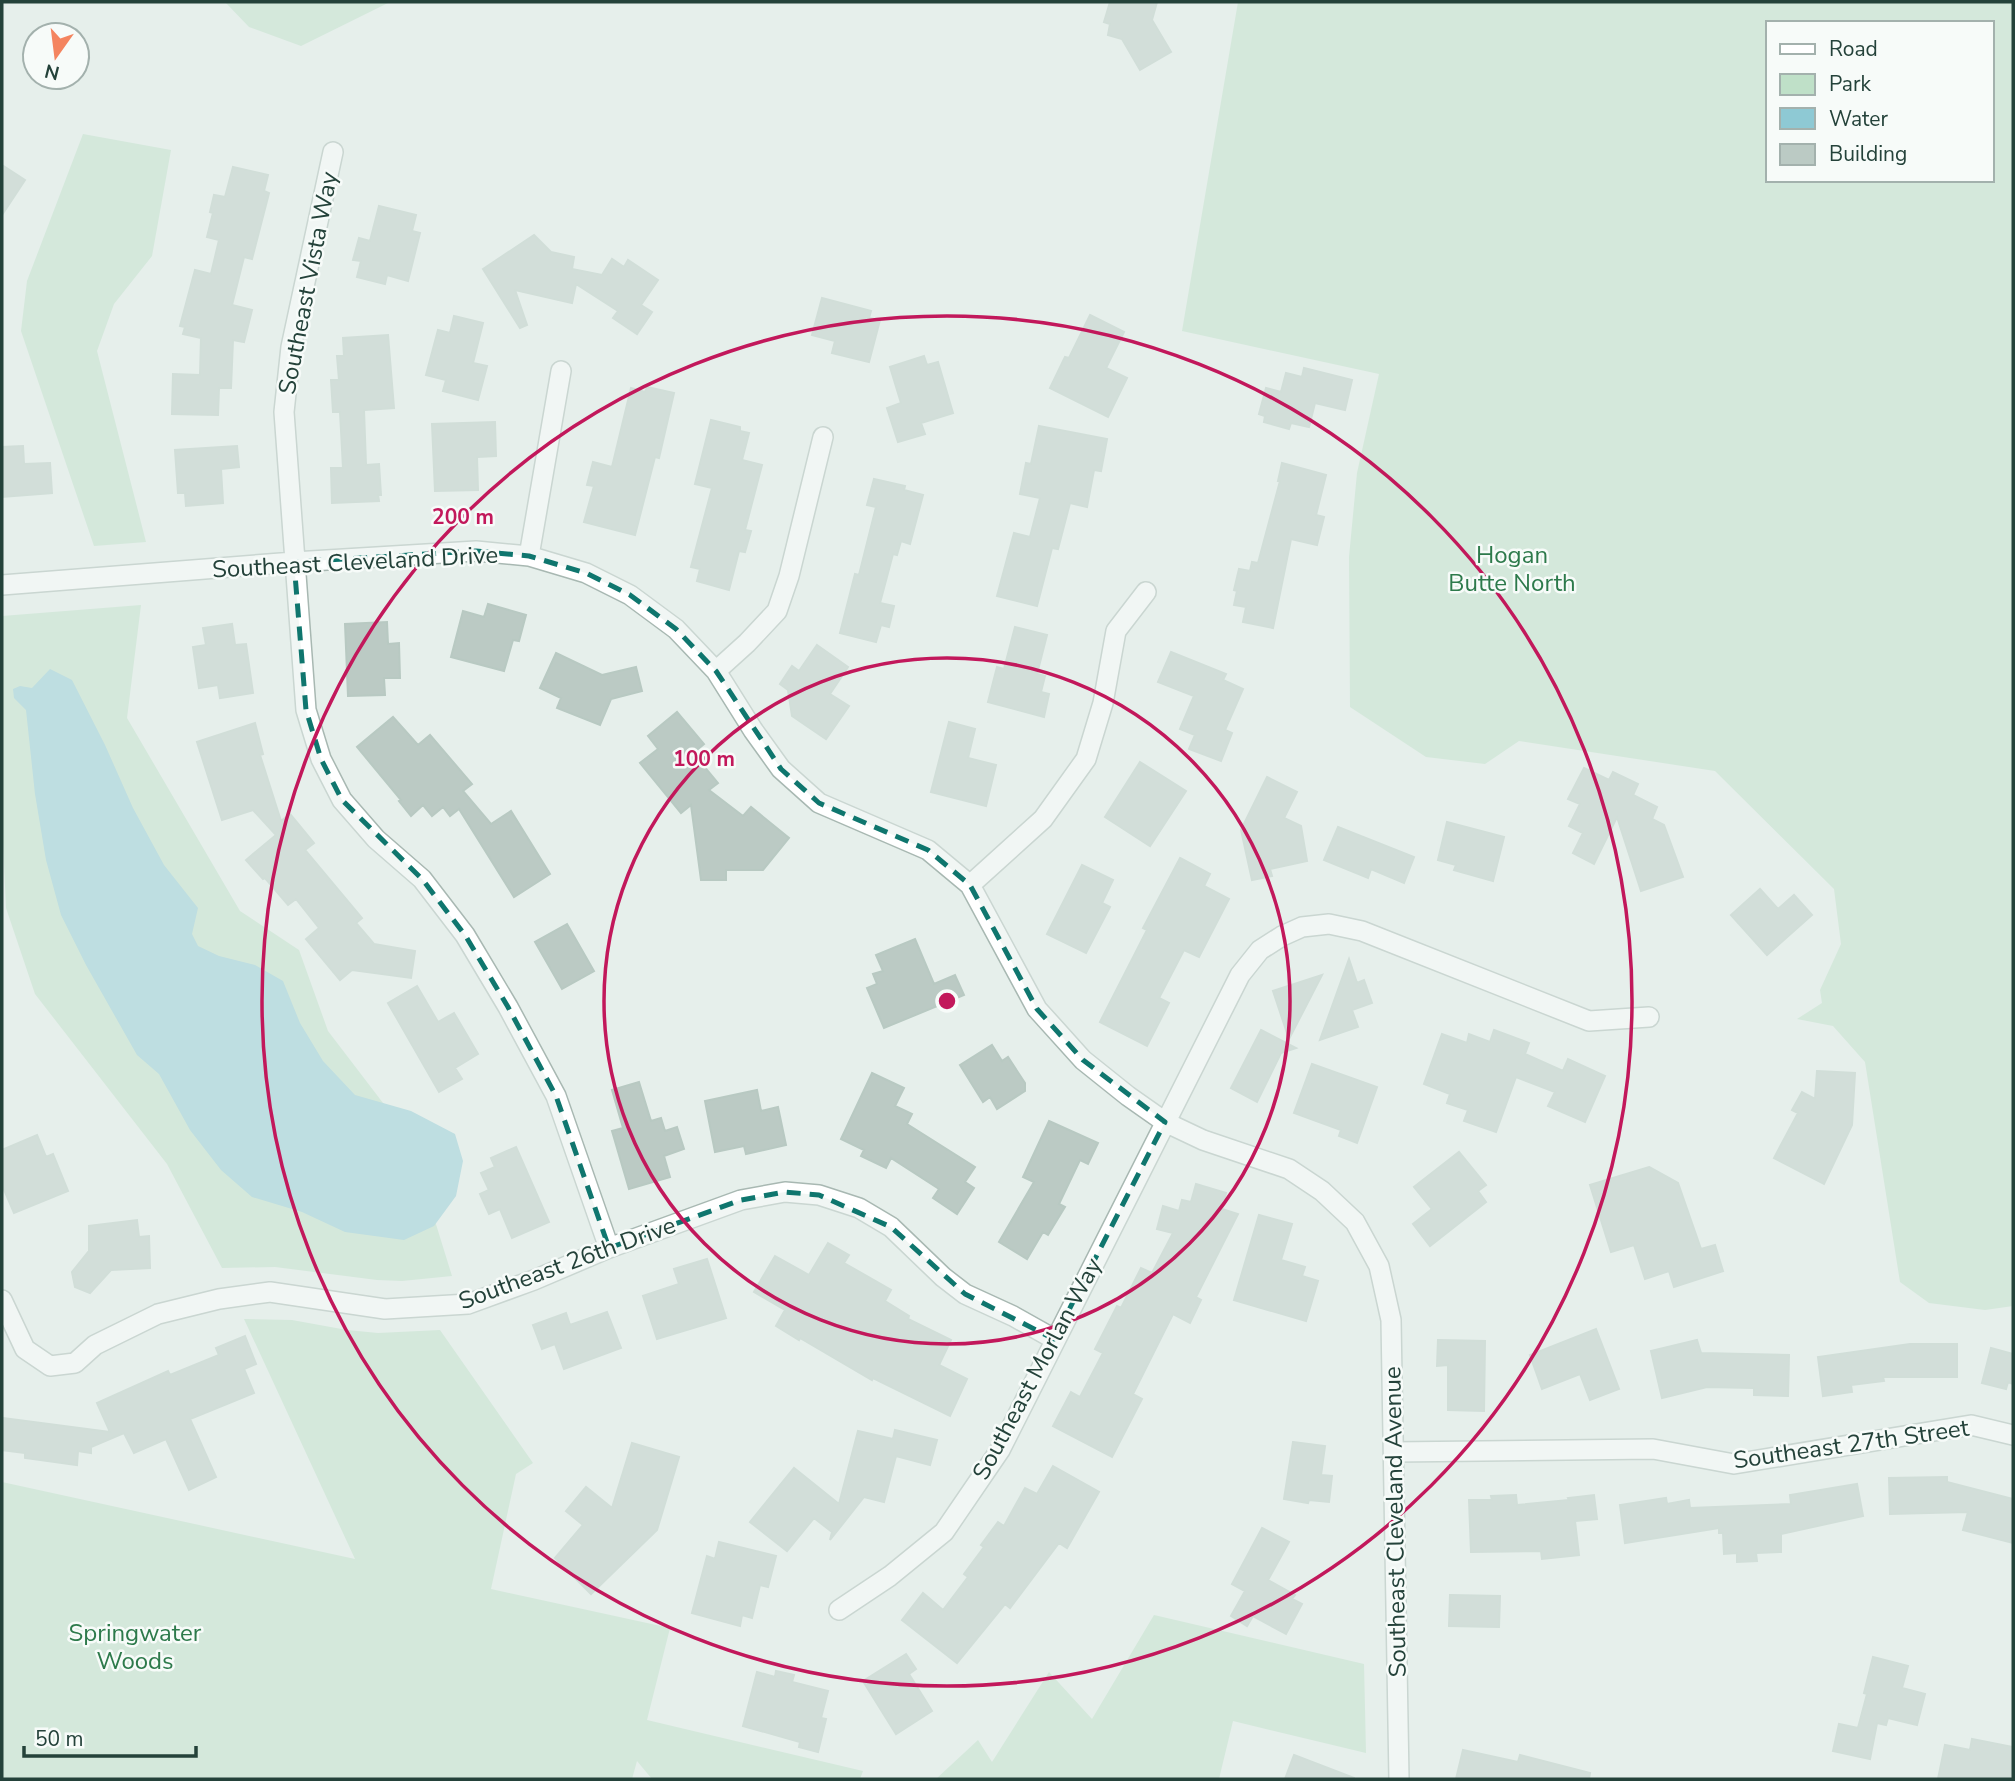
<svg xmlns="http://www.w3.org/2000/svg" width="2015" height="1781" viewBox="0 0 2015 1781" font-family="'Nunito Sans',sans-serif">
  <rect width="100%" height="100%" fill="#e6efeb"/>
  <path fill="#bfe0c8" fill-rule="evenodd" d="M 225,2 L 390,2 L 301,46 L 249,27 Z
    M 1238,2 L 2013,2 L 2013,1306 L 1985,1310 L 1929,1303 L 1900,1282 L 1865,1062 L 1833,1026 L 1797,1019 L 1822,1003 L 1820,990 L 1841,944 L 1834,889 L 1715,771 L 1519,741 L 1485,764 L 1426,757 L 1350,707 L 1349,557 L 1357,473 L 1379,374 L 1182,331 ZM 1768,23 L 1992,23 L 1992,180 L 1768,180 Z
    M 83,134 L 171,150 L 152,256 L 114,304 L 97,351 L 146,542 L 94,546 L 21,331 L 27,281 Z
    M 141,605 L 127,718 L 240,911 L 299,950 L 328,1031 L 409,1137 L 452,1276 L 402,1281 L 377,1280 L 275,1267 L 222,1268 L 167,1164 L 35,994 L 6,908 L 2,821 L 2,616 Z
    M 244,1319 L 292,1320 L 347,1330 L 378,1333 L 440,1330 L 533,1463 L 516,1474 L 491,1589 L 670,1628 L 647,1720 L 863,1771 L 860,1779 L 652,1779 L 637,1761 L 632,1779 L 2,1779 L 2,1482 L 355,1559 Z
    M 1154,1615 L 1364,1664 L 1366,1753 L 1233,1721 L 1219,1779 L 936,1779 L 978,1740 L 992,1762 L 1049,1672 L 1092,1719 Z"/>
  <path fill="#8ec9d4" d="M 50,669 L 72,680 L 105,745 L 133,808 L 164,865 L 198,908 L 192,934 L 198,946 L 219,956 L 255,965 L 283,981 L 300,1023 L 323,1061 L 355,1095 L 411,1111 L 455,1134 L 463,1161 L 456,1196 L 434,1226 L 404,1240 L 345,1232 L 302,1212 L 252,1197 L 221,1170 L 190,1130 L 159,1074 L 137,1055 L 86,965 L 61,915 L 46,860 L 35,794 L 26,710 L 14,698 L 13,689 L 20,686 L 32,688 Z"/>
  <path fill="#bbcac4" stroke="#b8c9c2" stroke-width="2" d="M 1110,2 L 1157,2 L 1152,20 L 1171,52 L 1140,70 L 1122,39 L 1108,35 L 1110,24 L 1104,22 Z
    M 2,165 L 25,180 L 2,215 Z
    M 233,167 L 268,175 L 264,191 L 269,193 L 252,259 L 244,257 L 232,305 L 252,310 L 244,342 L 233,340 L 231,388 L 219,388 L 218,415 L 172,414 L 173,374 L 200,375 L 201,338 L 183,334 L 185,327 L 180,326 L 195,270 L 211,274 L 219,240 L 207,237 L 213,213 L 210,212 L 214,195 L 225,197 Z
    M 379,206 L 416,215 L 412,231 L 420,233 L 408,281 L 387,275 L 385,284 L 357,277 L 361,261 L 353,260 L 359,238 L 370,241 Z
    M 534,235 L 551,252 L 574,257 L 572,269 L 602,275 L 612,259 L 624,267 L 628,260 L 658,280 L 641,305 L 652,312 L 637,334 L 613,318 L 618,311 L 576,284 L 572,303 L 515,290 L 527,325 L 520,328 L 483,269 Z
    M 822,298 L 871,311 L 869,318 L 880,320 L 869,362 L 832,353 L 835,341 L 812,335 Z
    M 1090,315 L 1124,332 L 1106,368 L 1127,378 L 1108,417 L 1050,388 L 1065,357 L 1069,358 Z
    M 454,316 L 483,323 L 473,363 L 487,366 L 478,400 L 443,391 L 446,380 L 426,375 L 438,330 L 450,333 Z
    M 388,335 L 394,408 L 364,410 L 366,465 L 379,464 L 381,495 L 378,495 L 379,501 L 332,503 L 331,468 L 343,468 L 340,412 L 333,412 L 331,380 L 339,380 L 337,356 L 344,356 L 343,338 Z
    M 924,356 L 927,365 L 938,362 L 953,413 L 921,423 L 925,434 L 898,442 L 887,408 L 901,403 L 890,367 Z
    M 1304,368 L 1352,380 L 1345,410 L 1315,403 L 1309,427 L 1291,423 L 1289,429 L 1264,422 L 1265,416 L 1259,414 L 1266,388 L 1281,392 L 1286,373 L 1302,377 Z
    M 647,387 L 674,393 L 659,458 L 655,457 L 635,535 L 584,522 L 594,486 L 587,485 L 593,462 L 612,467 L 631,388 L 645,392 Z
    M 711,420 L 740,427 L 740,431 L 749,433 L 742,460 L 762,465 L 745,530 L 751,531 L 745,552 L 739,551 L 729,590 L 697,581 L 700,569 L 691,567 L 712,488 L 695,484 Z
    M 495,422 L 496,456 L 477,457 L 478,490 L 435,491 L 432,424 Z
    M 1039,426 L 1107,439 L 1101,471 L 1094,470 L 1087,507 L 1070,503 L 1058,549 L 1052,548 L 1037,606 L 997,596 L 1014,533 L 1030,537 L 1040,498 L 1020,494 L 1026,463 L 1031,464 Z
    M 23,446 L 24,464 L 50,463 L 52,493 L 2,497 L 2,447 Z
    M 237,446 L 239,467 L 221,469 L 223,503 L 186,506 L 185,493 L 178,493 L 175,450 Z
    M 1282,463 L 1326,475 L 1316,515 L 1324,517 L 1317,545 L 1291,539 L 1273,628 L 1243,622 L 1246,607 L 1234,605 L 1237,591 L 1234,590 L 1239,569 L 1250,571 L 1252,562 L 1258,563 L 1280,481 L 1278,481 Z
    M 874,479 L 905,486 L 904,490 L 923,495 L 910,544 L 901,541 L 897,555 L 893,554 L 880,603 L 894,606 L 889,627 L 881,625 L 876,642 L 840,633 L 855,574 L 859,575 L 876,507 L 867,505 Z
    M 488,604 L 526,615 L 519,641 L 513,640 L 504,671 L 451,657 L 463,611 L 484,617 Z
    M 387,622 L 388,644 L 399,643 L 400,678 L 384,678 L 385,695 L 348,696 L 345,624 Z
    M 232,624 L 235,645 L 246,644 L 253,693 L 220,698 L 218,685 L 199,688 L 193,647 L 206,645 L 203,628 Z
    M 1015,627 L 1047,635 L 1037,674 L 1045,676 L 1041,692 L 1049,694 L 1044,717 L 988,702 L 997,667 L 1004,669 Z
    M 817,645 L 848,667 L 830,694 L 849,706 L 826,739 L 792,716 L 788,690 L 780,684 L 792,666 L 799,671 Z
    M 1171,652 L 1226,674 L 1223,680 L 1243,689 L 1225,730 L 1232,733 L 1221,761 L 1189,749 L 1195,735 L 1180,729 L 1194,696 L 1158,682 Z
    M 556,653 L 602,675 L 636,667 L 642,691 L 611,699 L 600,725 L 557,708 L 561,698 L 540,688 Z
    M 677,712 L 704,744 L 693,753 L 718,783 L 709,790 L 743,816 L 751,807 L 789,838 L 763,870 L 726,870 L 726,880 L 701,880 L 691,805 L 681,813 L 640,763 L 658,749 L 648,736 Z
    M 393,717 L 418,745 L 430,735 L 472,784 L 463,791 L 491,824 L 511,811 L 550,874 L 514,897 L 459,809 L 450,816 L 443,807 L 432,816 L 423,805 L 411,816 L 399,801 L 401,800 L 357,747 Z
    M 949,722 L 975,729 L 968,758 L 996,765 L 986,806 L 931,792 Z
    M 255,723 L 263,754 L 260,755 L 281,821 L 290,814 L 314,843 L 305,850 L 362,918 L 356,923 L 374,944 L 415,951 L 411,978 L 352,970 L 340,980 L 306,939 L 319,928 L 296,899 L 288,905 L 265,878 L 263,879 L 246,860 L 276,835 L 253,810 L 222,820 L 197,742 Z
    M 1140,762 L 1186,791 L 1150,846 L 1105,817 Z
    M 1584,768 L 1609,780 L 1613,772 L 1638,784 L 1633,795 L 1657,807 L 1652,819 L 1664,825 L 1683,877 L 1641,891 L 1617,817 L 1594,864 L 1573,853 L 1583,833 L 1569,826 L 1580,804 L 1568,799 Z
    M 1267,777 L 1297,792 L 1284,818 L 1301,826 L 1307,861 L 1270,869 L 1272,876 L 1252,880 L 1241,830 Z
    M 1447,822 L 1504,837 L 1493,881 L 1454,870 L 1456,865 L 1438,860 Z
    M 1338,827 L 1414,857 L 1404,883 L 1371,869 L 1368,878 L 1324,860 Z
    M 1180,858 L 1210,874 L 1204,886 L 1229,899 L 1199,957 L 1184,950 L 1159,998 L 1169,1003 L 1147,1046 L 1100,1022 L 1147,930 L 1143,928 Z
    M 1082,865 L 1113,880 L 1102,903 L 1110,907 L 1086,953 L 1047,934 Z
    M 1760,889 L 1778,909 L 1794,895 L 1812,915 L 1767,955 L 1731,915 Z
    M 567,924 L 594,971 L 562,989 L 535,942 Z
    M 915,939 L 934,984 L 955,975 L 964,995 L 884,1028 L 867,988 L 877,984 L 873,974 L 883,971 L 876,955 Z
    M 1349,959 L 1357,983 L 1364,980 L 1372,1003 L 1352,1010 L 1358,1027 L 1320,1040 Z
    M 1322,975 L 1289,1039 L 1273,991 Z
    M 417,986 L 438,1022 L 454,1013 L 478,1054 L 455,1068 L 462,1079 L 439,1092 L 388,1003 Z
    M 1261,1030 L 1296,1048 L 1281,1053 L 1257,1102 L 1231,1088 Z
    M 1494,1030 L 1529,1043 L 1525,1054 L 1563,1071 L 1568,1059 L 1605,1076 L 1585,1122 L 1548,1106 L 1555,1092 L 1516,1077 L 1496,1132 L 1464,1121 L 1468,1110 L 1447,1103 L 1450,1094 L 1424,1084 L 1442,1034 L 1467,1043 L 1469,1034 L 1490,1042 Z
    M 992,1045 L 1002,1061 L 1008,1057 L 1025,1083 L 1025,1091 L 997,1109 L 990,1097 L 983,1102 L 960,1065 Z
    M 1312,1064 L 1377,1087 L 1357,1143 L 1339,1136 L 1341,1130 L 1294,1113 Z
    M 1817,1071 L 1855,1073 L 1852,1125 L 1824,1184 L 1774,1158 L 1798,1113 L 1792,1110 L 1802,1092 L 1815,1099 Z
    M 872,1073 L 904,1088 L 895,1106 L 912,1114 L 907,1124 L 975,1167 L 965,1182 L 974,1188 L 957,1214 L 933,1198 L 939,1189 L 891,1158 L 886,1168 L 861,1156 L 864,1150 L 841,1139 Z
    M 639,1082 L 651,1121 L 661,1118 L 665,1131 L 677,1127 L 684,1149 L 664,1156 L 670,1177 L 629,1189 L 612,1131 L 623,1128 L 612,1090 Z
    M 757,1090 L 761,1111 L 778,1107 L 786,1145 L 746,1154 L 744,1146 L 715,1152 L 705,1101 Z
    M 1049,1121 L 1098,1143 L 1088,1164 L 1080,1160 L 1059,1204 L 1065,1207 L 1048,1235 L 1043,1232 L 1027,1259 L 999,1242 L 1034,1182 L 1023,1177 Z
    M 37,1135 L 46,1157 L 53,1154 L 68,1191 L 14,1213 L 2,1185 L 2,1150 Z
    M 516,1147 L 549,1222 L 512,1238 L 500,1209 L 489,1214 L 480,1194 L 489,1190 L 481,1173 L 495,1167 L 491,1158 Z
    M 1459,1152 L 1486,1185 L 1478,1191 L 1486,1202 L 1430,1246 L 1413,1224 L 1432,1209 L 1414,1187 Z
    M 1649,1167 L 1678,1183 L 1701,1249 L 1715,1245 L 1723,1271 L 1674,1287 L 1669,1271 L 1645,1279 L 1634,1245 L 1611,1252 L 1590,1185 Z
    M 1196,1184 L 1226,1193 L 1222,1209 L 1238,1214 L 1196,1297 L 1201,1300 L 1190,1323 L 1173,1314 L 1133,1394 L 1142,1399 L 1112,1457 L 1053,1426 L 1071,1392 L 1080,1397 L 1103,1353 L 1095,1349 L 1117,1306 L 1121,1308 L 1141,1268 L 1152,1273 L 1173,1233 L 1157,1229 L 1163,1206 L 1179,1211 L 1182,1200 L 1191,1202 Z
    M 1259,1215 L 1292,1224 L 1281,1260 L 1305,1267 L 1302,1276 L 1318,1281 L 1306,1321 L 1234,1300 Z
    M 137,1220 L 139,1237 L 149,1236 L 150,1268 L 111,1270 L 90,1293 L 75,1287 L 72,1272 L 89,1251 L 89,1226 Z
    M 828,1243 L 849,1255 L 844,1263 L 891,1290 L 885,1301 L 909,1316 L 908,1319 L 951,1340 L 939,1365 L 967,1379 L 950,1416 L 873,1378 L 872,1380 L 800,1338 L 799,1340 L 776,1326 L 785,1310 L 754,1292 L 775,1256 L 809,1275 Z
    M 707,1259 L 726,1318 L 657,1339 L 643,1296 L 679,1284 L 674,1269 Z
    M 607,1312 L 621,1348 L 564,1369 L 555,1344 L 542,1349 L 533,1325 L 566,1313 L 570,1325 Z
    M 1596,1329 L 1619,1389 L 1590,1400 L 1580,1374 L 1542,1389 L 1530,1355 Z
    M 245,1336 L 256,1364 L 244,1369 L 254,1393 L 190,1419 L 216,1477 L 189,1490 L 166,1439 L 134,1453 L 124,1433 L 91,1447 L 91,1453 L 78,1451 L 77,1465 L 25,1458 L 25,1453 L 2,1450 L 2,1418 L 110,1432 L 97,1403 L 168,1371 L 170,1375 L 219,1355 L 216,1348 Z
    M 1438,1340 L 1485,1341 L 1484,1411 L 1448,1410 L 1448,1365 L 1437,1366 Z
    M 1697,1340 L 1701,1353 L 1789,1355 L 1788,1396 L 1754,1395 L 1754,1388 L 1707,1387 L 1662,1398 L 1651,1351 Z
    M 1910,1344 L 1957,1344 L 1957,1377 L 1883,1377 L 1884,1381 L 1851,1385 L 1852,1392 L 1823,1396 L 1818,1357 Z
    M 1991,1348 L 2013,1354 L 2013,1384 L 2008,1382 L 2006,1389 L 1982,1383 Z
    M 895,1430 L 937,1440 L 930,1465 L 896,1456 L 884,1502 L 864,1497 L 830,1540 L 832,1532 L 814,1518 L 787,1551 L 750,1522 L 794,1468 L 839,1504 L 858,1431 L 893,1439 Z
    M 1293,1442 L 1325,1446 L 1321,1475 L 1332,1476 L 1329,1502 L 1309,1500 L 1308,1503 L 1284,1499 Z
    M 632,1443 L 679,1457 L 657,1530 L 591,1594 L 555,1558 L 583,1525 L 566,1511 L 586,1487 L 612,1508 Z
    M 1053,1466 L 1099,1492 L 1067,1548 L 1059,1543 L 1010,1608 L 1005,1604 L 957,1663 L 902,1620 L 923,1593 L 943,1610 L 968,1577 L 964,1574 L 984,1547 L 981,1545 L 998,1522 L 1004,1526 L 1025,1488 L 1037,1494 Z
    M 1947,1477 L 1947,1482 L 2013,1499 L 2013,1543 L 1963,1530 L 1968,1512 L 1890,1514 L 1889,1478 Z
    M 1857,1484 L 1863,1516 L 1781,1534 L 1781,1552 L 1756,1553 L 1757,1561 L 1737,1562 L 1737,1553 L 1724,1554 L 1723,1533 L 1719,1533 L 1719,1528 L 1625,1543 L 1620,1505 L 1666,1498 L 1667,1504 L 1689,1500 L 1690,1508 L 1791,1504 L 1790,1495 Z
    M 1516,1495 L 1517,1505 L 1569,1500 L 1568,1498 L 1594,1495 L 1597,1519 L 1575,1521 L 1579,1555 L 1542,1559 L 1541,1551 L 1471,1552 L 1469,1500 L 1492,1500 L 1491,1496 Z
    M 1262,1528 L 1289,1542 L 1268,1580 L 1295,1595 L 1292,1599 L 1302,1604 L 1286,1634 L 1253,1616 L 1247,1626 L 1231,1616 L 1245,1591 L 1232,1584 Z
    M 719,1542 L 776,1556 L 768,1587 L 760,1585 L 752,1618 L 742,1615 L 740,1626 L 692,1613 L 707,1556 L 715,1559 Z
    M 1450,1595 L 1500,1596 L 1499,1627 L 1449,1626 Z
    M 906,1654 L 916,1669 L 909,1674 L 932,1711 L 896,1734 L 863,1681 Z
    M 1873,1657 L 1908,1666 L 1902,1688 L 1925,1694 L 1917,1725 L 1888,1718 L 1886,1725 L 1877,1723 L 1870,1759 L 1833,1751 L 1839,1724 L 1858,1728 L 1867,1694 L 1864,1693 Z
    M 776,1671 L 794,1675 L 792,1682 L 828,1691 L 821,1718 L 826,1719 L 818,1752 L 799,1747 L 800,1742 L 743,1726 L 757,1672 L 775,1677 Z
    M 1972,1739 L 2013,1747 L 2013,1779 L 1938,1779 L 1945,1745 L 1970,1750 Z
    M 1463,1750 L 1518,1762 L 1520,1755 L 1590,1773 L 1589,1779 L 1456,1779 Z
    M 1294,1755 L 1354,1778 L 1354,1779 L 1285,1779 Z"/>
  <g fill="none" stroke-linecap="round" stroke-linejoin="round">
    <g stroke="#a8b8b2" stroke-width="22">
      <path id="street" d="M 333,152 L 291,347 L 284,412 L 306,710 L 321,759 L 342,800 L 376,839 L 422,879 L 465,935 L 508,1007 L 556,1096 L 609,1248
        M 529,556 L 561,371
        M 2,585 L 294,562 L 476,551 L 529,556 L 586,573 L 630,595 L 676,629 L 716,671 L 753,730 L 781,769 L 819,803 L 928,850 L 970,885 L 1037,1009 L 1083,1060 L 1128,1096 L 1165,1122 L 1203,1140 L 1289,1169 L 1322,1191 L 1355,1222 L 1379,1266 L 1391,1320 L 1399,1779
        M 716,671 L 747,643 L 777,611 L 789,576 L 823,437
        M 970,885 L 1043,819 L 1086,759 L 1103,703 L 1116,631 L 1146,592
        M 2,1300 L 25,1349 L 50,1366 L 75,1363 L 95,1345 L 158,1314 L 219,1299 L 270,1292 L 385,1309 L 468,1304 L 534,1280 L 609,1248 L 741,1200 L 785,1192 L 819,1195 L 859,1208 L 891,1227 L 943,1277 L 965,1294 L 1013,1316 L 1054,1339
        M 1394,1452 L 1653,1449 L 1734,1464 L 1971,1425 L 2013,1435
        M 839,1610 L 890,1576 L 944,1532 L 1000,1450 L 1240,975 L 1260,950 L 1282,936 L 1302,927 L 1329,924 L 1362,931 L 1589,1021 L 1649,1017"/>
    </g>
    <use href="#street" stroke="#fff" stroke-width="19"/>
  </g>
  <path d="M0 0H2015V1781H0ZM 476,551 L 529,556 L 586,573 L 630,595 L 676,629 L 716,671 L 781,769 L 819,803 L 928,850 L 970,885 L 1037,1009 L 1083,1060 L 1165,1122 L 1054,1339 L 965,1294 L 891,1227 L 819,1195 L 785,1192 L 741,1200 L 609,1248 L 556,1096 L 508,1007 L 465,935 L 422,879 L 342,800 L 321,759 L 306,710 L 294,562 Z" fill="#e6efeb" fill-opacity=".55" fill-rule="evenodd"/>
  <path fill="none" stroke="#0f766e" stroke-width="5" stroke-dasharray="14 9" stroke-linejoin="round" d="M 476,551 L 529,556 L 586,573 L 630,595 L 676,629 L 716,671 L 781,769 L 819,803 L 928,850 L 970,885 L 1037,1009 L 1083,1060 L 1165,1122 L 1054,1339 L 965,1294 L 891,1227 L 819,1195 L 785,1192 L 741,1200 L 609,1248 L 556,1096 L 508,1007 L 465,935 L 422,879 L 342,800 L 321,759 L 306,710 L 294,562 Z"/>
  <g fill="none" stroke="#c2185b" stroke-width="3.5">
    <circle cx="947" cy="1001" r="343"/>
    <circle cx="947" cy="1001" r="685"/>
  </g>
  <g text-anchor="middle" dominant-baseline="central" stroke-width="5" stroke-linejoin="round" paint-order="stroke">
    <g font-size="24" fill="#24423a" stroke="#f7fbf9">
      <text transform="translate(308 283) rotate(-79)">Southeast Vista Way</text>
      <text transform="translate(355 562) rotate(-3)">Southeast Cleveland Drive</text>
      <text transform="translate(567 1263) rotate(-20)">Southeast 26th Drive</text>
      <text transform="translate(1037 1369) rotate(-62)">Southeast Morlan Way</text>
      <text transform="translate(1851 1444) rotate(-8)">Southeast 27th Street</text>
      <text transform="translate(1395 1522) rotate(-91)">Southeast Cleveland Avenue</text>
    </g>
    <g font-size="24" fill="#2d7a4b" stroke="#f7fbf9">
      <text x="1512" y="555">Hogan<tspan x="1512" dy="28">Butte North</tspan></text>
      <text x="135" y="1633">Springwater<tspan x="135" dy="28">Woods</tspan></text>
    </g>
  </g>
  <circle cx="947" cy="1001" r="10" fill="#c2185b" stroke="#f7fbf9" stroke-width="3.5"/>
  <g font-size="21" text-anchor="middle" font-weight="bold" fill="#c2185b" stroke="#f7fbf9" stroke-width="5" stroke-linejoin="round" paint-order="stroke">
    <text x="463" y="524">200 m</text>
    <text x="704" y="766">100 m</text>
  </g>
  <rect width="2015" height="1781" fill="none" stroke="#24423a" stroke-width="7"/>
  <rect x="1766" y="21" width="228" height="161" fill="#f7fbf9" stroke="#a3b1ad" stroke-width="2"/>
  <rect x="1780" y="44" width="35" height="10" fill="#ffffff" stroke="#a3b1ad" stroke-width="2"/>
  <text x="1829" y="56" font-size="21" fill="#24423a">Road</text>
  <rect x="1780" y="74" width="35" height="21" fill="#bfe0c8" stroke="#a3b1ad" stroke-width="2"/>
  <text x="1829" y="91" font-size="21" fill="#24423a">Park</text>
  <rect x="1780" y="108" width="35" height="21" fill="#8ec9d4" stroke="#a3b1ad" stroke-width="2"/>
  <text x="1829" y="126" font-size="21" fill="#24423a">Water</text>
  <rect x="1780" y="144" width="35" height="21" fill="#bbcac4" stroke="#a3b1ad" stroke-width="2"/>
  <text x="1829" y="161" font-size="21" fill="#24423a">Building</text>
  <g transform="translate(56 56) rotate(194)"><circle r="33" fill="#f7fbf9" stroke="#a3b1ad" stroke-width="2"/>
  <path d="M0-5L12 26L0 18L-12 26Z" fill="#f4845f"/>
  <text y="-10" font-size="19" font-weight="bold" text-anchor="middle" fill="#24423a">N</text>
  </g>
  <path d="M24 1746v10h172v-10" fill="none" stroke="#24423a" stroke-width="3.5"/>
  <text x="35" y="1746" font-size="21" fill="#24423a" stroke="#f7fbf9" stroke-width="5" paint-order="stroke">50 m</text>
</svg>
